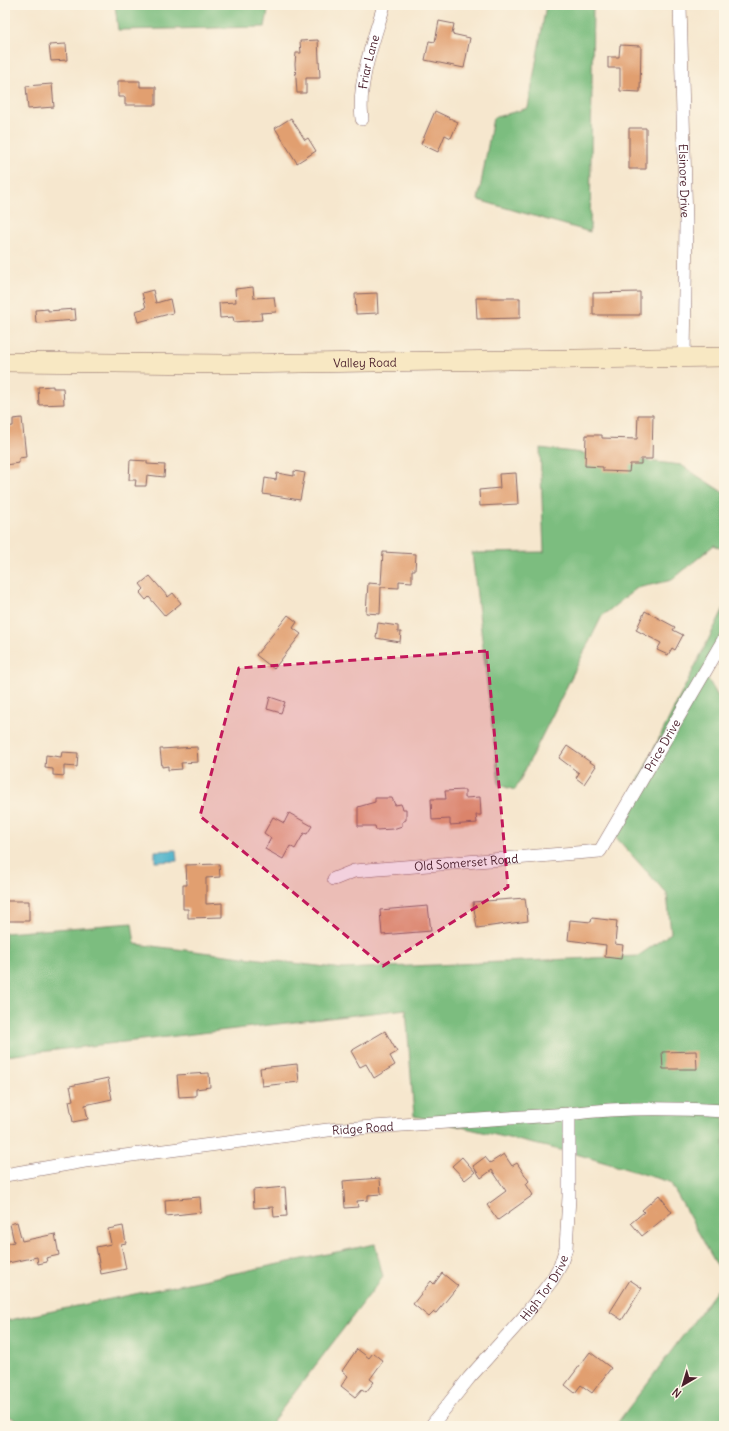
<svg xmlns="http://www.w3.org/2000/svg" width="729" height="1431" viewBox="0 0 729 1431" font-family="Delius,sans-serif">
  <rect width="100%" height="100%" fill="#fcf5e5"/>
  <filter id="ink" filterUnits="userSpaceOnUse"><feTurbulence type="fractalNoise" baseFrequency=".025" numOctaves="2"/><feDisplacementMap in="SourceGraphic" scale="8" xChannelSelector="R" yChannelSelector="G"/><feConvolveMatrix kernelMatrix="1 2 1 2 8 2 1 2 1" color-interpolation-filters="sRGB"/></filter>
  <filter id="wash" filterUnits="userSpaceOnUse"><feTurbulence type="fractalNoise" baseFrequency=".012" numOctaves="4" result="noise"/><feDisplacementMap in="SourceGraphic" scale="16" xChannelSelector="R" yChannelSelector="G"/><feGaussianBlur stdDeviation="0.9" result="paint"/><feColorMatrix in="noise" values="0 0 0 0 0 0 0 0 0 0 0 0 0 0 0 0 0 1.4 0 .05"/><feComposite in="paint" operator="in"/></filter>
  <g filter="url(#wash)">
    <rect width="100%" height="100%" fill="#f6e7ce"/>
    <path fill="#7bbd7f" stroke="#626e55" d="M 115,5 L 269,5 L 265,27 L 118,30 Z
      M 546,5 L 593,5 L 590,232 L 478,200 L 493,118 L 528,108 Z
      M 540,448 L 681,465 L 724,493 L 724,550 L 714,545 L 672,580 L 637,588 L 602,616 L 515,790 L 499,785 L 472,553 L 544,552 Z
      M 724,608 L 724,628 L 704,672 L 724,707 L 724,1278 L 670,1182 L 573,1153 L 414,1116 L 406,1009 L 5,1056 L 5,933 L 132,923 L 135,944 L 343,969 L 638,956 L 671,933 L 667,894 L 612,833 Z
      M 375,1244 L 383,1277 L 269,1426 L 27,1426 L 5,1414 L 5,1321 Z
      M 724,1281 L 724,1418 L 718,1426 L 615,1426 Z"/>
    <path fill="#4ab1c9" stroke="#4a687a" d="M 176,850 L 177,861 L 155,862 L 155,851 Z"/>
    <g id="blocks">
      <path fill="#e19f70" d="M 439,21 L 454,24 L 452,34 L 470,38 L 464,68 L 425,60 L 429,41 L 435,42 Z
        M 318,40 L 320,78 L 306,78 L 306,93 L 297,93 L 295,64 L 296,53 L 301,53 L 300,41 Z
        M 66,44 L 67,60 L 51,61 L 49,45 Z
        M 620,45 L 641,46 L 640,92 L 620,91 L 620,68 L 608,68 L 608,57 L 619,57 Z
        M 118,81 L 140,81 L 140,87 L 156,87 L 156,105 L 125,105 L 125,97 L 118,97 Z
        M 52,84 L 54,107 L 28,109 L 26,86 Z
        M 435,111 L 458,122 L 451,138 L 445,135 L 438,152 L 421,144 Z
        M 291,118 L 305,140 L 308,138 L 316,151 L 297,163 L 275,128 Z
        M 629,128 L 646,128 L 646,169 L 629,169 Z
        M 253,287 L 254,298 L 274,297 L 276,312 L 261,313 L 262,320 L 234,322 L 233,317 L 220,318 L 219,303 L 236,302 L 235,289 Z
        M 153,290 L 156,303 L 170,299 L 173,313 L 138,322 L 135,311 L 146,308 L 142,293 Z
        M 640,292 L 640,315 L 593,315 L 593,293 Z
        M 377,293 L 378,313 L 356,314 L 355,294 Z
        M 476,298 L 520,298 L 520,318 L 477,319 Z
        M 48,309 L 48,311 L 75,309 L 76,320 L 36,323 L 35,310 Z
        M 53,386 L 53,388 L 63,388 L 64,404 L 39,405 L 38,387 Z
        M 638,415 L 653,415 L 652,459 L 641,459 L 641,464 L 630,464 L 629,472 L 603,471 L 603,467 L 585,466 L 586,435 L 602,435 L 602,438 L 637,439 Z
        M 22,418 L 26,457 L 19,458 L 19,463 L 5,465 L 5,427 L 13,426 L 13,419 Z
        M 130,460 L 147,461 L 147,464 L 165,465 L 164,477 L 147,475 L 146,486 L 135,486 L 136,480 L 129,480 Z
        M 294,471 L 305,473 L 300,500 L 263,494 L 265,478 L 276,480 L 277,473 L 294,476 Z
        M 516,473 L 518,504 L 480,506 L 479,490 L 500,488 L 499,474 Z
        M 383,552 L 416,554 L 415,570 L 412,570 L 412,582 L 399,581 L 399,588 L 381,587 L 380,614 L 366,613 L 368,583 L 381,584 Z
        M 150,576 L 168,597 L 173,593 L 181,603 L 165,616 L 149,597 L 146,600 L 140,593 L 144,589 L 140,584 Z
        M 645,611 L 675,627 L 673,630 L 683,635 L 675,650 L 672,648 L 668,655 L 657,650 L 661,643 L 636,630 Z
        M 288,615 L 297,622 L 293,628 L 301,634 L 274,669 L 256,655 Z
        M 378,623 L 398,626 L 398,632 L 401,632 L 400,642 L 376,638 Z
        M 270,697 L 285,702 L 281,713 L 267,709 Z
        M 567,746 L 596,766 L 584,784 L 576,778 L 579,773 L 559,758 Z
        M 197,747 L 198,762 L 181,763 L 182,769 L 168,770 L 168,766 L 162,767 L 160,749 Z
        M 62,752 L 78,753 L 77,767 L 64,766 L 64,776 L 53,775 L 53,769 L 45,768 L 46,755 L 61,757 Z
        M 465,790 L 465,798 L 480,797 L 481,815 L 476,815 L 477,823 L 450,825 L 450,819 L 432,820 L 431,799 L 446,799 L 445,791 Z
        M 375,798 L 392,798 L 395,805 L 401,804 L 403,809 L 406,809 L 406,820 L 402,822 L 402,826 L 393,829 L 376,830 L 375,826 L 358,826 L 358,807 L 375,802 Z
        M 289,813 L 312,826 L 307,834 L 304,833 L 295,849 L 290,846 L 283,859 L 265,849 L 271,838 L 264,833 L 273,817 L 284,823 Z
        M 219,864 L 220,877 L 206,878 L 206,904 L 222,903 L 222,917 L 188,918 L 188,909 L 183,909 L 183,885 L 187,885 L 186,865 Z
        M 525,898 L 528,921 L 477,928 L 473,902 Z
        M 5,901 L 29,901 L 29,921 L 5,921 Z
        M 428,906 L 431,931 L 382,935 L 380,910 Z
        M 592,918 L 617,921 L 615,944 L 623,945 L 621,959 L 605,957 L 606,945 L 568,940 L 570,920 L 591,922 Z
        M 385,1031 L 397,1052 L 390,1056 L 395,1065 L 374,1078 L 366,1064 L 360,1067 L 351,1051 Z
        M 696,1051 L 697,1069 L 663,1069 L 662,1052 Z
        M 297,1064 L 299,1082 L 262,1086 L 260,1068 Z
        M 209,1073 L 210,1087 L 196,1089 L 196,1096 L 179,1097 L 177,1075 Z
        M 108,1078 L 112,1099 L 85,1105 L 88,1119 L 73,1122 L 69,1101 L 73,1100 L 70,1086 Z
        M 504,1154 L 512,1166 L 517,1163 L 529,1181 L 526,1184 L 533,1195 L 498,1220 L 487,1205 L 506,1191 L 492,1170 L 481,1178 L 473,1166 L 485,1157 L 490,1163 Z
        M 462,1157 L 475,1172 L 465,1180 L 452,1166 Z
        M 380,1178 L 381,1194 L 368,1195 L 368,1200 L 357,1201 L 358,1207 L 345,1208 L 343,1181 Z
        M 285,1187 L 287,1216 L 274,1217 L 273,1207 L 254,1208 L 253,1190 Z
        M 659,1195 L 672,1212 L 642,1236 L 631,1223 L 644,1212 L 642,1210 Z
        M 200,1197 L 201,1212 L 166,1216 L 165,1200 Z
        M 17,1222 L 22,1241 L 55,1234 L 59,1255 L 46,1258 L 47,1262 L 38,1264 L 37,1257 L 8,1263 L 5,1244 L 14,1242 L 10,1224 Z
        M 123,1226 L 126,1243 L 121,1244 L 126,1269 L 101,1274 L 96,1247 L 111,1244 L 108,1229 Z
        M 442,1273 L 458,1286 L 436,1313 L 434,1312 L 429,1317 L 413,1304 L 431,1281 L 434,1284 Z
        M 630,1280 L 642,1288 L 622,1320 L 610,1312 Z
        M 357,1349 L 369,1358 L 373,1353 L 383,1361 L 370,1379 L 374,1382 L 366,1392 L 362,1389 L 355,1397 L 341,1386 L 348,1376 L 342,1371 Z
        M 590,1352 L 611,1368 L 592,1393 L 581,1385 L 575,1393 L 565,1385 Z"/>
    </g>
  </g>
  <g filter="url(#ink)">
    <use href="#blocks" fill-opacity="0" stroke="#866564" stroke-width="1"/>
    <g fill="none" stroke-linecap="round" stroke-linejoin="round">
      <g stroke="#866564" stroke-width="14">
        <g id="street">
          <path id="s1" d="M 680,5 L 686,224 L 684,357"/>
          <path id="s2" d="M 362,119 C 357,82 374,40 384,5"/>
          <path id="s3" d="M 334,879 L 354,871 L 600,851 L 724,639"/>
          <path id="s4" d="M 5,1175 L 85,1161 L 328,1130 L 569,1114 C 620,1107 673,1108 724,1111"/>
          <path id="s5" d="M 431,1426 L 469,1378 L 523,1318 L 552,1280 L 560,1266 L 566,1248 L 569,1197 L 569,1114"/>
        </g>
      </g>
      <g stroke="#866564" stroke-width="20">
        <g id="secondary">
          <path id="s6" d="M 5,362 L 224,364 L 724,357"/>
        </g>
      </g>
      <use href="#street" stroke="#fff" stroke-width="13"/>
      <use href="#secondary" stroke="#f8e8c3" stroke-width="19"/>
    </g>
  </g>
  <path fill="#c2185b" fill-opacity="0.2" stroke="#c2185b" stroke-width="3" stroke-dasharray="8 5" stroke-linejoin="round" d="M 487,651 L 508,887 L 383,966 L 200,816 L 239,668 Z"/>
  <g text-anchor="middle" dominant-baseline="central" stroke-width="4" stroke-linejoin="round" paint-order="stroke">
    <g font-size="12" fill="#4a1f2b" stroke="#fcf5e5">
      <text stroke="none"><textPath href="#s2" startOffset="58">Friar Lane</textPath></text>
      <text stroke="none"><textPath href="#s1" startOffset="176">Elsinore Drive</textPath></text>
      <text stroke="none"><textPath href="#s6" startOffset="360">Valley Road</textPath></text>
      <text stroke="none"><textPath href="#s3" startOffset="391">Price Drive</textPath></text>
      <text stroke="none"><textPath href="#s3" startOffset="134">Old Somerset Road</textPath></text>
      <text stroke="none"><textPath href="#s4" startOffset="361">Ridge Road</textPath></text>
      <text stroke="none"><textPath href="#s5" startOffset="179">High Tor Drive</textPath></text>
    </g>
  </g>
  <rect width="729" height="1431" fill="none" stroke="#fcf5e5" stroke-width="20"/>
  <g transform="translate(683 1385) rotate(218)" stroke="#fcf5e5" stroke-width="3" paint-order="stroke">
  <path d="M0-3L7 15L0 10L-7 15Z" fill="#4a1f2b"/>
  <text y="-6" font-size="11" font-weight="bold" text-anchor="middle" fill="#4a1f2b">N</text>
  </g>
</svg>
